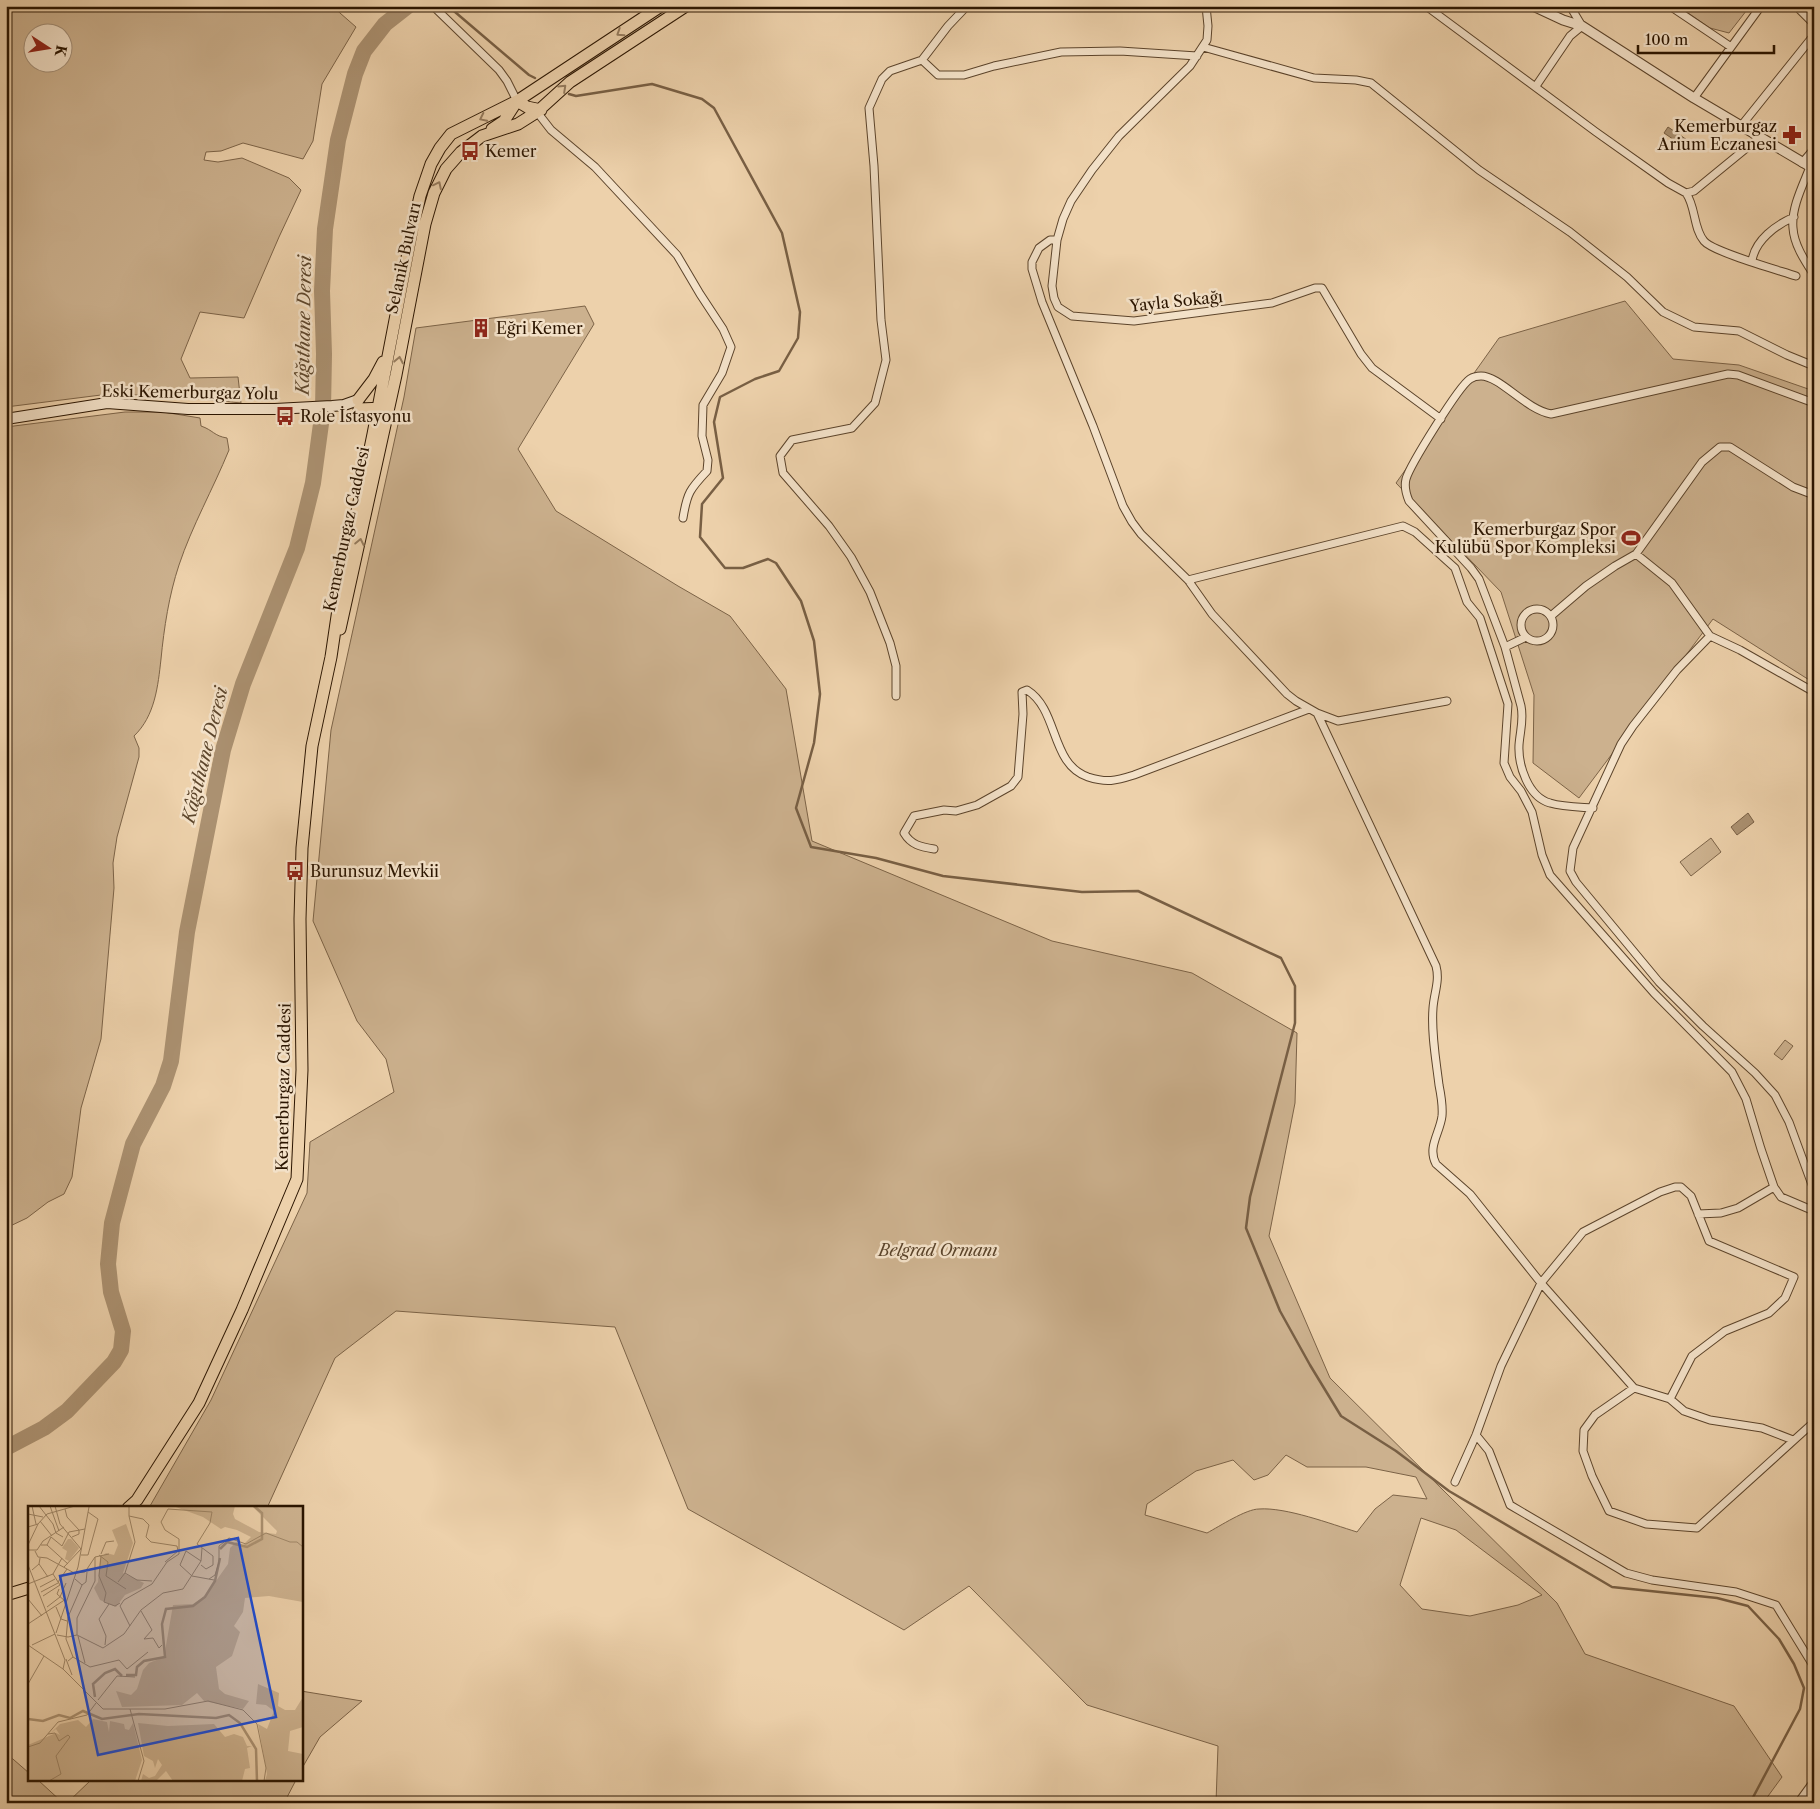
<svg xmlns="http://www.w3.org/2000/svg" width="1820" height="1809" viewBox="0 0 1820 1809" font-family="'Libre Caslon Text',serif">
  <rect width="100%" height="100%" fill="#edd1ab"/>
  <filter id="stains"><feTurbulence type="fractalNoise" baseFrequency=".004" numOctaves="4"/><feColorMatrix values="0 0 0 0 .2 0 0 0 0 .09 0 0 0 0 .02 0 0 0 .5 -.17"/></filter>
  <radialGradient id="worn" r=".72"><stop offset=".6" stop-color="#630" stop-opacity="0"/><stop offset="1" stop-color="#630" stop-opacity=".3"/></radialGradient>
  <path fill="#ccb18e" stroke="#7c6347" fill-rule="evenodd" d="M 6,6 L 332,6 L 356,27 L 322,84 L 313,141 L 303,159 L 243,143 L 221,151 L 206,152 L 204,160 L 218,162 L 242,158 L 289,178 L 301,190 L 279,237 L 244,318 L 200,312 L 181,359 L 190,378 L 238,377 L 241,403 L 162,395 L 101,395 L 6,407 ZM 32,32 L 62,32 L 62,62 L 32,62 Z
    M 1678,6 L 1750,6 L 1729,33 L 1710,28 Z
    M 1625,301 L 1673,359 L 1739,365 L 1814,391 L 1814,683 L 1713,619 L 1579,798 L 1533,763 L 1534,695 L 1501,592 L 1396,483 L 1499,338 Z
    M 585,306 L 594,324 L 518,449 L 556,511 L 678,586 L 730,616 L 786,689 L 812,841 L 1052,941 L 1192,973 L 1297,1033 L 1295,1103 L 1269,1236 L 1330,1378 L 1557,1603 L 1585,1654 L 1734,1706 L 1782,1777 L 1763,1803 L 1216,1803 L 1218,1746 L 1087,1705 L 969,1586 L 904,1630 L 688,1509 L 615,1327 L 396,1311 L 335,1358 L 267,1508 L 151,1508 L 150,1506 L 211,1400 L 307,1193 L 310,1142 L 394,1092 L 386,1059 L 357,1021 L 313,921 L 331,730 L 404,397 L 416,328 ZM 1286,1455 L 1307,1467 L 1366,1467 L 1416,1477 L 1427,1499 L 1393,1495 L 1375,1509 L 1357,1532 C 1331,1524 1286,1507 1259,1509 C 1246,1509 1220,1526 1207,1533 L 1145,1515 L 1147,1504 L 1196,1471 L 1233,1460 L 1254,1480 L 1268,1475 ZM 1421,1518 L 1456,1530 L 1542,1595 L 1518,1605 L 1470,1616 L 1422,1609 L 1400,1585 Z
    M 125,412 L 163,412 L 200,418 L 201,426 C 213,430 214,436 227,438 L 229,450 C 213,489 192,526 179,565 C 169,595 164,628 161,659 C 158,686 155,716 134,736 L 139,748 L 139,757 L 117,837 L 113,863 L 114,888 L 101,1039 L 81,1108 L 72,1177 L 64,1194 L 48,1202 L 27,1218 L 6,1228 L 6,427 Z
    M 1711,838 L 1721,852 L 1691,876 L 1680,862 Z
    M 1785,1040 L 1793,1046 L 1782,1060 L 1774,1054 Z
    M 301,1691 L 362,1701 L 320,1737 L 301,1770 Z
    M 6,1753 L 29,1773 L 29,1780 L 38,1780 L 63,1803 L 6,1803 Z
    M 91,1780 L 296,1780 L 284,1803 L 67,1803 Z"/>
  <path fill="#ab9171" stroke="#785f44" d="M 1668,127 L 1690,142 L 1686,148 L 1664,133 Z
    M 1748,813 L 1754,822 L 1737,835 L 1731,827 Z"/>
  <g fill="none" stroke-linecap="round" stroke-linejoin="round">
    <path stroke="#785f44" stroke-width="2.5" d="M 448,6 L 529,75 L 535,78
      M 569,94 L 576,96 L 652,84 L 702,99 L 714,108 L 782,233 L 800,312 L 798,338 L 779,371 L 755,379 L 720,397 L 714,422 L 723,478 L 702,504 L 700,537 L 725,568 L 743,568 L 768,559 L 776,563 L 801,601 L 814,641 L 820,694 L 814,743 L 796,808 L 811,847 L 876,858 L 943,876 L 1082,892 L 1138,891 L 1281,958 L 1295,986 L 1295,1023 L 1250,1197 L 1246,1228 L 1280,1311 L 1310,1365 L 1341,1416 L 1396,1451 L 1449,1491 L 1612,1587 L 1717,1598 L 1748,1606 L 1779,1639 L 1794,1664 L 1804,1688 L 1800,1709 L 1750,1803"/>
    <path stroke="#ab9171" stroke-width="16" d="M 6,1448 L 44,1428 L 67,1411 L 114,1362 L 121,1350 L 123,1331 L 111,1292 L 108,1264 L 112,1223 L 133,1144 L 163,1086 L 171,1061 L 187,932 L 223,750 L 243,684 L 297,548 L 313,483 L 323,409 L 324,354 L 322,291 L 325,229 L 338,140 L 355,74 L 364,51 L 385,24 L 408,6"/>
    <g stroke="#5c442b" stroke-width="9">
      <path id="minor" d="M 433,6 L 499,70 L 507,81 L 517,101
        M 1206,6 L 1208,26 L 1207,40 L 1190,66 L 1119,136 L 1092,170 L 1071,201 L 1063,219 L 1057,240 L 1052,286 L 1054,298 L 1058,307 L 1072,316 L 1134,321 L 1272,303 L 1315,288 L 1322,288 L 1361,354 L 1372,368 L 1441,419
        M 1426,6 L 1596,132 L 1668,183 L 1686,193 L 1694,191 L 1760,137
        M 1670,6 L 1731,47
        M 1796,6 L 1814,24
        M 1203,47 L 1314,78 L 1356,80 L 1371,83 L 1479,170 L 1570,232 L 1627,277 L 1663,312 L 1694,327 L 1739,331 L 1787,355 L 1814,366
        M 922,60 L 938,75 L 964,75 L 994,66 L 1061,52 L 1120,51 L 1197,56
        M 1536,86 L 1570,36 L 1582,26 L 1570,6
        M 1694,98 L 1761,6
        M 537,112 L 551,130 L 595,167 L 677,255 L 700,294 L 723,329 L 731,347 L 722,373 L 703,405 L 702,436 L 708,460 L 707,471 C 690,489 687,493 683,518
        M 1741,126 L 1814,35
        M 1802,163 L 1814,149
        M 1810,167 C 1803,185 1791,208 1793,228 C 1794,245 1805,261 1814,275
        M 1686,193 C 1696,207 1693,228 1704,241 C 1713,252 1778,270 1796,276
        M 1057,240 L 1050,240 L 1039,248 L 1032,262 L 1032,269 L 1042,302 L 1093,426 L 1123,506 L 1132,522 L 1141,534 L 1188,580 L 1212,614 L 1287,694 L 1296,701 L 1317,713 L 1436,966 C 1440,981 1434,993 1433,1008 C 1431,1033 1436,1060 1439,1085 C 1441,1095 1443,1105 1442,1116 C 1440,1133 1427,1147 1436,1164 L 1470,1194 L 1541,1283 L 1634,1388 L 1670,1399
        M 1752,261 C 1755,240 1776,225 1794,217
        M 1636,554 L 1672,583 L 1710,636 L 1740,650 L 1814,692
        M 1188,580 L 1403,526 L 1415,532 L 1455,568 L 1467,602 L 1480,618 L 1508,704 L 1504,763 L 1510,777 L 1521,791 L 1532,812 L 1542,855 L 1550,875 L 1654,993 L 1732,1072 L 1746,1099 L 1761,1149 L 1774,1187 L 1781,1197 L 1814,1211
        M1521 625a16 16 0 1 1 32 0a16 16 0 1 1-32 0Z
        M 1551,616 L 1586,586 L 1615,566 L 1636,554 L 1702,462 L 1720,447 L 1730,447 L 1793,487 L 1814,495
        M 1710,636 L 1677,670 L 1633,726 L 1621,744 L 1573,848 L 1570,871 L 1576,882 L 1659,982 L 1703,1026 L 1755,1073 L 1775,1095 L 1789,1122 L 1814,1190
        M 1505,647 L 1526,637
        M 896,696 L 896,666 L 890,643 L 870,592 L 851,557 L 829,526 L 783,473 L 780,456 L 792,440 L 852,428 L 875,403 L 886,360 L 881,320 L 874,166 L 869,108 L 882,79 L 890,71 L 922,60 L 948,26 L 967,6
        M 1317,713 L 1338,721 L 1447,701
        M 1593,808 C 1579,807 1563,807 1550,803 C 1528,797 1518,765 1519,745 C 1520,731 1524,720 1521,706 L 1505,647 L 1479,579 L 1471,568 L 1409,501 C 1406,494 1404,487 1406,479 C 1410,465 1459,386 1470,379 C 1473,377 1477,376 1481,376 C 1500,376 1525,409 1551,414 L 1728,374 L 1738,375 L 1814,403
        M 934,849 C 921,847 911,845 904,833 L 914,816 L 944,810 L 956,811 L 977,805 L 1011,786 L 1018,777 L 1023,714 L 1022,692 L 1027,690 C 1059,710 1050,764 1088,777 C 1107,783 1115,781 1134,775 L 1309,709
        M 1698,1214 L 1721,1213 L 1738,1208 L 1774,1187
        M 1634,1388 L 1595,1415 L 1584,1430 L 1583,1451 L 1592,1476 L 1609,1511 L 1646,1524 L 1697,1528 L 1814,1422
        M 1476,1435 L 1489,1451 L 1510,1505 L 1626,1573 L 1652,1580 L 1736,1592 L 1776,1605 L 1814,1667
        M 1455,1482 L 1476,1435 L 1501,1366 L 1541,1283 L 1583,1232 L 1660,1192 L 1675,1187 L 1681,1187 L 1691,1196 L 1709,1241 L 1794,1277 L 1785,1298 L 1769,1313 L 1725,1331 L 1692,1356 L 1670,1399 L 1684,1411 L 1710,1420 L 1762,1428 L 1793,1440
        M 1798,1803 L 1814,1781"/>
    </g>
    <g stroke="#5c442b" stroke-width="11">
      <path id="tertiary" d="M 1533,6 L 1563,20 L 1582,26 L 1694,98 L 1814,169"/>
    </g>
    <g stroke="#2b1500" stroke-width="12">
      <path id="secondary" d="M 6,419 L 107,403 L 188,409 L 275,409 L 332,406 L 344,405 L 358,400"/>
    </g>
    <g stroke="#2b1500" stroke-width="13">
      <path id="primary" d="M 492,129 L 504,121 L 517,101 L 527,107 L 541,110
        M 358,400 L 374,379 L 383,362
        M 359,409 L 385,408
        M 340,629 L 396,375 L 425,224 L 434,193 L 446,169 L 461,152 L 482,136 L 518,124 L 537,112 L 570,82 L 686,6
        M 128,1508 L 137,1500 L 199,1403 L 242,1310 L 297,1179 L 302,1070 L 300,919 L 302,848 L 312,746 L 331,657 L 341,589 L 373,434 L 411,237 L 420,196 L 431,164 L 440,148 L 451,134 L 517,101 L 661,6
        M 6,1595 L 29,1588"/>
    </g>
    <use href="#minor" stroke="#f3e1c8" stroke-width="7"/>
    <use href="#tertiary" stroke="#f3e1c8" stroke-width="9"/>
    <use href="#secondary" stroke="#f3e1c8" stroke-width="10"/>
    <use href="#primary" stroke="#edd1ab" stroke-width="11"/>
  </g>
  <defs><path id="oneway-chevron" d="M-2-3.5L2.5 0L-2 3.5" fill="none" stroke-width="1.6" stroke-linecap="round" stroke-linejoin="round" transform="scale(1.25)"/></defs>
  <g stroke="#967c5e">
    <use href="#oneway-chevron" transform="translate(620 33) rotate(147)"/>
    <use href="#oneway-chevron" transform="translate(563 88) rotate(-43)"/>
    <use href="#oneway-chevron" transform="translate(483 118) rotate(154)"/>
    <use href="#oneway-chevron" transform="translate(438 185) rotate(-64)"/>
    <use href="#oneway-chevron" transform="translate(399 360) rotate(-79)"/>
    <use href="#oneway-chevron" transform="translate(360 542) rotate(-78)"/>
  </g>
  <defs>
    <g id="pharmacy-bare" transform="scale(1.5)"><path d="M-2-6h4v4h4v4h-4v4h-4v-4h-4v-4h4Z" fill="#8f2418" stroke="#f3e1c8" stroke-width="2.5" paint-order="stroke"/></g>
    <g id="bus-bare" transform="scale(1.5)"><path d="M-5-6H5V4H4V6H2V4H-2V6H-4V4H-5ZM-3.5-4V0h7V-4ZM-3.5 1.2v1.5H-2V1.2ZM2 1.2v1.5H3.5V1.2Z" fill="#8f2418" stroke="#f3e1c8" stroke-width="2.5" paint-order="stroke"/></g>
    <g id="building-bare" transform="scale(1.5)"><path d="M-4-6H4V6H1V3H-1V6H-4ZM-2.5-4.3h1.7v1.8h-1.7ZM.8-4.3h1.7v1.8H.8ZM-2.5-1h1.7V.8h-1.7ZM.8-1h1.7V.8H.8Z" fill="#8f2418" stroke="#f3e1c8" stroke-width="2.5" paint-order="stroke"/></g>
    <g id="stadium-bare" transform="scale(1.5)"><path d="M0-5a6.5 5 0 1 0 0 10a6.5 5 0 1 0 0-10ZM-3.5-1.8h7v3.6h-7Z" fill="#8f2418" stroke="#f3e1c8" stroke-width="2.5" paint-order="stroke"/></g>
  </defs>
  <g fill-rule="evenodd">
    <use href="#pharmacy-bare" x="1792" y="135"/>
    <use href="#bus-bare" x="470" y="151"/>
    <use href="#building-bare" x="481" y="328"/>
    <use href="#bus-bare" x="285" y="416"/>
    <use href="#stadium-bare" x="1631" y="538"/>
    <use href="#bus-bare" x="295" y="871"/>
  </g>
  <g text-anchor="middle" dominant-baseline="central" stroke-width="5" stroke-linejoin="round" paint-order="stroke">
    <g font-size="16" fill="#2b1500" stroke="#f3e1c8" text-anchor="start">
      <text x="1777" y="126" text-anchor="end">Kemerburgaz<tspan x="1777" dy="18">Arium Eczanesi</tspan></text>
      <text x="485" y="151">Kemer</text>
      <text x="496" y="328">Eğri Kemer</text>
      <text x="300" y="416">Role İstasyonu</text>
      <text x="1616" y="529" text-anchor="end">Kemerburgaz Spor<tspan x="1616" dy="18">Kulübü Spor Kompleksi</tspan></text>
      <text x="310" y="871">Burunsuz Mevkii</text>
    </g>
    <g font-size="16" fill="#2b1500" stroke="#f3e1c8">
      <text transform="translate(403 258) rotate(-78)">Selanik Bulvarı</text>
      <text transform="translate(1176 301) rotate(-6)">Yayla Sokağı</text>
      <text transform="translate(190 392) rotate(1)">Eski Kemerburgaz Yolu</text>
      <text transform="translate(346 529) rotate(-78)">Kemerburgaz Caddesi</text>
      <text transform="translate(283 1087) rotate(-89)">Kemerburgaz Caddesi</text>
    </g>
    <g font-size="16" font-style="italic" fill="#5b442b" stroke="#f3e1c8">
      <text x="938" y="1250">Belgrad Ormanı</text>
    </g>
    <g font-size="18" font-style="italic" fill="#5e472d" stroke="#f3e1c8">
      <text transform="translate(304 325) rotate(-89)">Kâğıthane Deresi</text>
      <text transform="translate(205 755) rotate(-76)">Kâğıthane Deresi</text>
    </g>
  </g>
  <g transform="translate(28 1506)">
    <rect width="275" height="275" fill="#edd1ab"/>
    <path d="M 145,0 L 207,0 L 205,8 L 207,13 L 231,26 L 248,28 L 249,25 L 224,0 L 275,0 L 275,96 L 241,90 L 217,92 L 215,106 L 206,120 L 212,126 L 204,150 L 188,161 L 191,183 L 197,188 L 221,195 L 215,203 L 176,195 L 169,187 L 154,199 L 94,201 L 88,185 L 103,189 L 109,183 L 115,164 L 121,157 L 136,151 L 145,99 L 165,98 L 178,89 L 200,58 L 202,42 L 208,36 L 215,39 L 223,31 L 209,24 L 197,21 L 193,23 L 175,11 ZM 98,18 L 105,37 L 95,67 L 116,77 L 113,82 L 97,89 L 88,101 L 72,94 L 66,82 L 70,76 L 72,52 L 78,47 L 86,49 L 90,39 L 84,24 ZM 40,33 L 43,33 L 51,42 L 41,55 L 37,53 L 39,45 L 34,42 ZM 230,178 L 251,187 L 250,200 L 257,204 L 267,204 L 275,191 L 275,221 L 262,225 L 260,245 L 275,248 L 275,275 L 237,275 L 239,268 L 230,218 L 239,223 L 246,205 L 238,199 L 228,198 ZM 65,213 L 79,216 L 81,226 L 82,215 L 96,218 L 97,223 L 101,224 L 105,217 L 114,254 L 107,275 L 0,275 L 0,239 L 28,227 L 32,229 L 28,223 L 22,228 L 32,218 L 50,214 L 58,221 ZM 110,217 L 140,220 L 186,218 L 197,231 L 206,228 L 215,231 L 219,240 L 224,240 L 219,242 L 222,262 L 217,263 L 214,275 L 145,275 L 138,265 L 128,275 L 113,275 L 115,268 L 121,272 L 127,270 L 134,259 L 130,253 L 127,262 L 125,255 L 116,250 Z" fill="#ccb18e"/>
    <path fill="none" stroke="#ab9171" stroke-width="2.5" d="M 192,43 L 199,36 L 219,41 L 234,33 L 234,7 L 226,0M 98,169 L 108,169 L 109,161 L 116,155 L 137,151 L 134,118 L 138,103 L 165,100 L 177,91 L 187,75 L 192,52M 67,191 L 65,178 L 77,167 L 87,163 L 94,170M 0,213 L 15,215 L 31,209 L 42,212 L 55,205 L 74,213 L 111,208 L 188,212 L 201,209 L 212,217 L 228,243 L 229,275"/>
    <path fill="none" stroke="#9f8667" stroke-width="1" d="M 4,0 L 8,18M 11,0 L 25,18 L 28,27 L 35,31M 22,0 L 31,25M 27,0 L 32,18 L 53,43 L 36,61M 101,0 L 101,10 L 115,13 L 121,19 L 118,31 L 123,36 L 149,40 L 150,45 L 137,56M 37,3 L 39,11 L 51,24 L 51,28 L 44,31M 0,8 L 15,11M 12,15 L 24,30M 0,21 L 10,18 L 19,8 L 47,0M 0,39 L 10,18M 13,39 L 19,39 L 40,58M 19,39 L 23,31 L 34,40 L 41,26 L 57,23M 174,42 L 173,55 L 158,45 L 152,59 L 164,70 L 186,74M 0,44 L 9,44 L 15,35 L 36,21M 7,45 L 10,51 L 19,52 L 48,68M 73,48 L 78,36 L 86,35M 53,49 L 60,49 L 70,13 L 60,6M 71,49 L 80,56 L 78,70 L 98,83M 73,50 L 71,70 L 78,87 L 76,96 L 87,100 L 92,97M 11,58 L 20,71M 0,59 L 37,154 L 35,163M 4,64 L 11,58 L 12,52M 48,67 L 57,66 L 67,51 L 81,48M 97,67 L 109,74 L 124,75M 181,73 L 187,69 L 191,56 L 191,40 L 201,32 L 218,38 L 238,27 L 262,36 L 269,36 L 275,41M 30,76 L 39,63M 90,76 L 97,67 L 107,36 L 101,10M 0,78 L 25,68 L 34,52M 54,79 L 58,76 L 59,66M 12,81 L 27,73M 31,83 L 29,88 L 37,95M 13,86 L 30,77M 15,90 L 32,79 L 25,68M 0,93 L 14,110M 19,101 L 32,91 L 38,77M 28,101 L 33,113 L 39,115M 113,105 L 124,124 L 116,133 L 125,132 L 131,142 L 134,139M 0,118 L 38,93M 102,120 L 92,100 L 96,94 L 124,78 L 139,56 L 151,48 L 151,33 L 137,24 L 133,16 L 140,3 L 184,6 L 182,17 L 169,38 L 185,50 L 185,59 L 178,63 L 173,59M 28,127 L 50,61 L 61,1M 29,129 L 40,131 L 49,129 L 71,140M 49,129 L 49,112 L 67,75 L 67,51M 50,130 L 57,157M 0,139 L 35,163 L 75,203 L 137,203 L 180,195 L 215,204 L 229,218 L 238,262 L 236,275M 4,139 L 27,128M 77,139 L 78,130 L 71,113 L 81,98M 71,140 L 75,142 L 96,128 L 113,104 L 135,87 L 155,83 L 173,55M 45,151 L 38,133 L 40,111 L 54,79 L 47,73M 38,153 L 44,169M 40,155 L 45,151 L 62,161 L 91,154 L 99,163 L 120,146M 0,178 L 16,150M 70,194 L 89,170 L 107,171M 102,203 L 116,255 L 110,275M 20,228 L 27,227 L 31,235 L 40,229 L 42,231 L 28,250 L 33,268 L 21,275M 0,241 L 12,237 L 30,216 L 59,209 L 68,197"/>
    <path fill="#1d4ed8" fill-opacity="0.15" stroke="#1d4ed8" stroke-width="2.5" d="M 210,32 L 248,211 L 70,249 L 32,70 Z"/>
    <rect width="275" height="275" fill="none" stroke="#2b1500" stroke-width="2.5"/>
  </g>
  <rect width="1820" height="1809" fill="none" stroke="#edd1ab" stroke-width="25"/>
  <rect x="8" y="8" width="1805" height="1794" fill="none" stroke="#2b1500" stroke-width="2.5"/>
  <rect x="12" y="12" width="1795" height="1784" fill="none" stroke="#2b1500"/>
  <g transform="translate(48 48) rotate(102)"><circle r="24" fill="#f3e1c8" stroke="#a38f78"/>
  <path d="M0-4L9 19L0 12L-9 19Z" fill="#8f2418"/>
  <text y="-8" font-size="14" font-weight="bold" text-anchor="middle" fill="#2b1500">K</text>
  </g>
  <path d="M1638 45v8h136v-8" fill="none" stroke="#2b1500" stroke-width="2.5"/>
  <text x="1645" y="45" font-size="15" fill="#2b1500" stroke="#f3e1c8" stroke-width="4" paint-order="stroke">100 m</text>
  <rect width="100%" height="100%" filter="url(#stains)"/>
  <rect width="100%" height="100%" fill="url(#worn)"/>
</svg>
